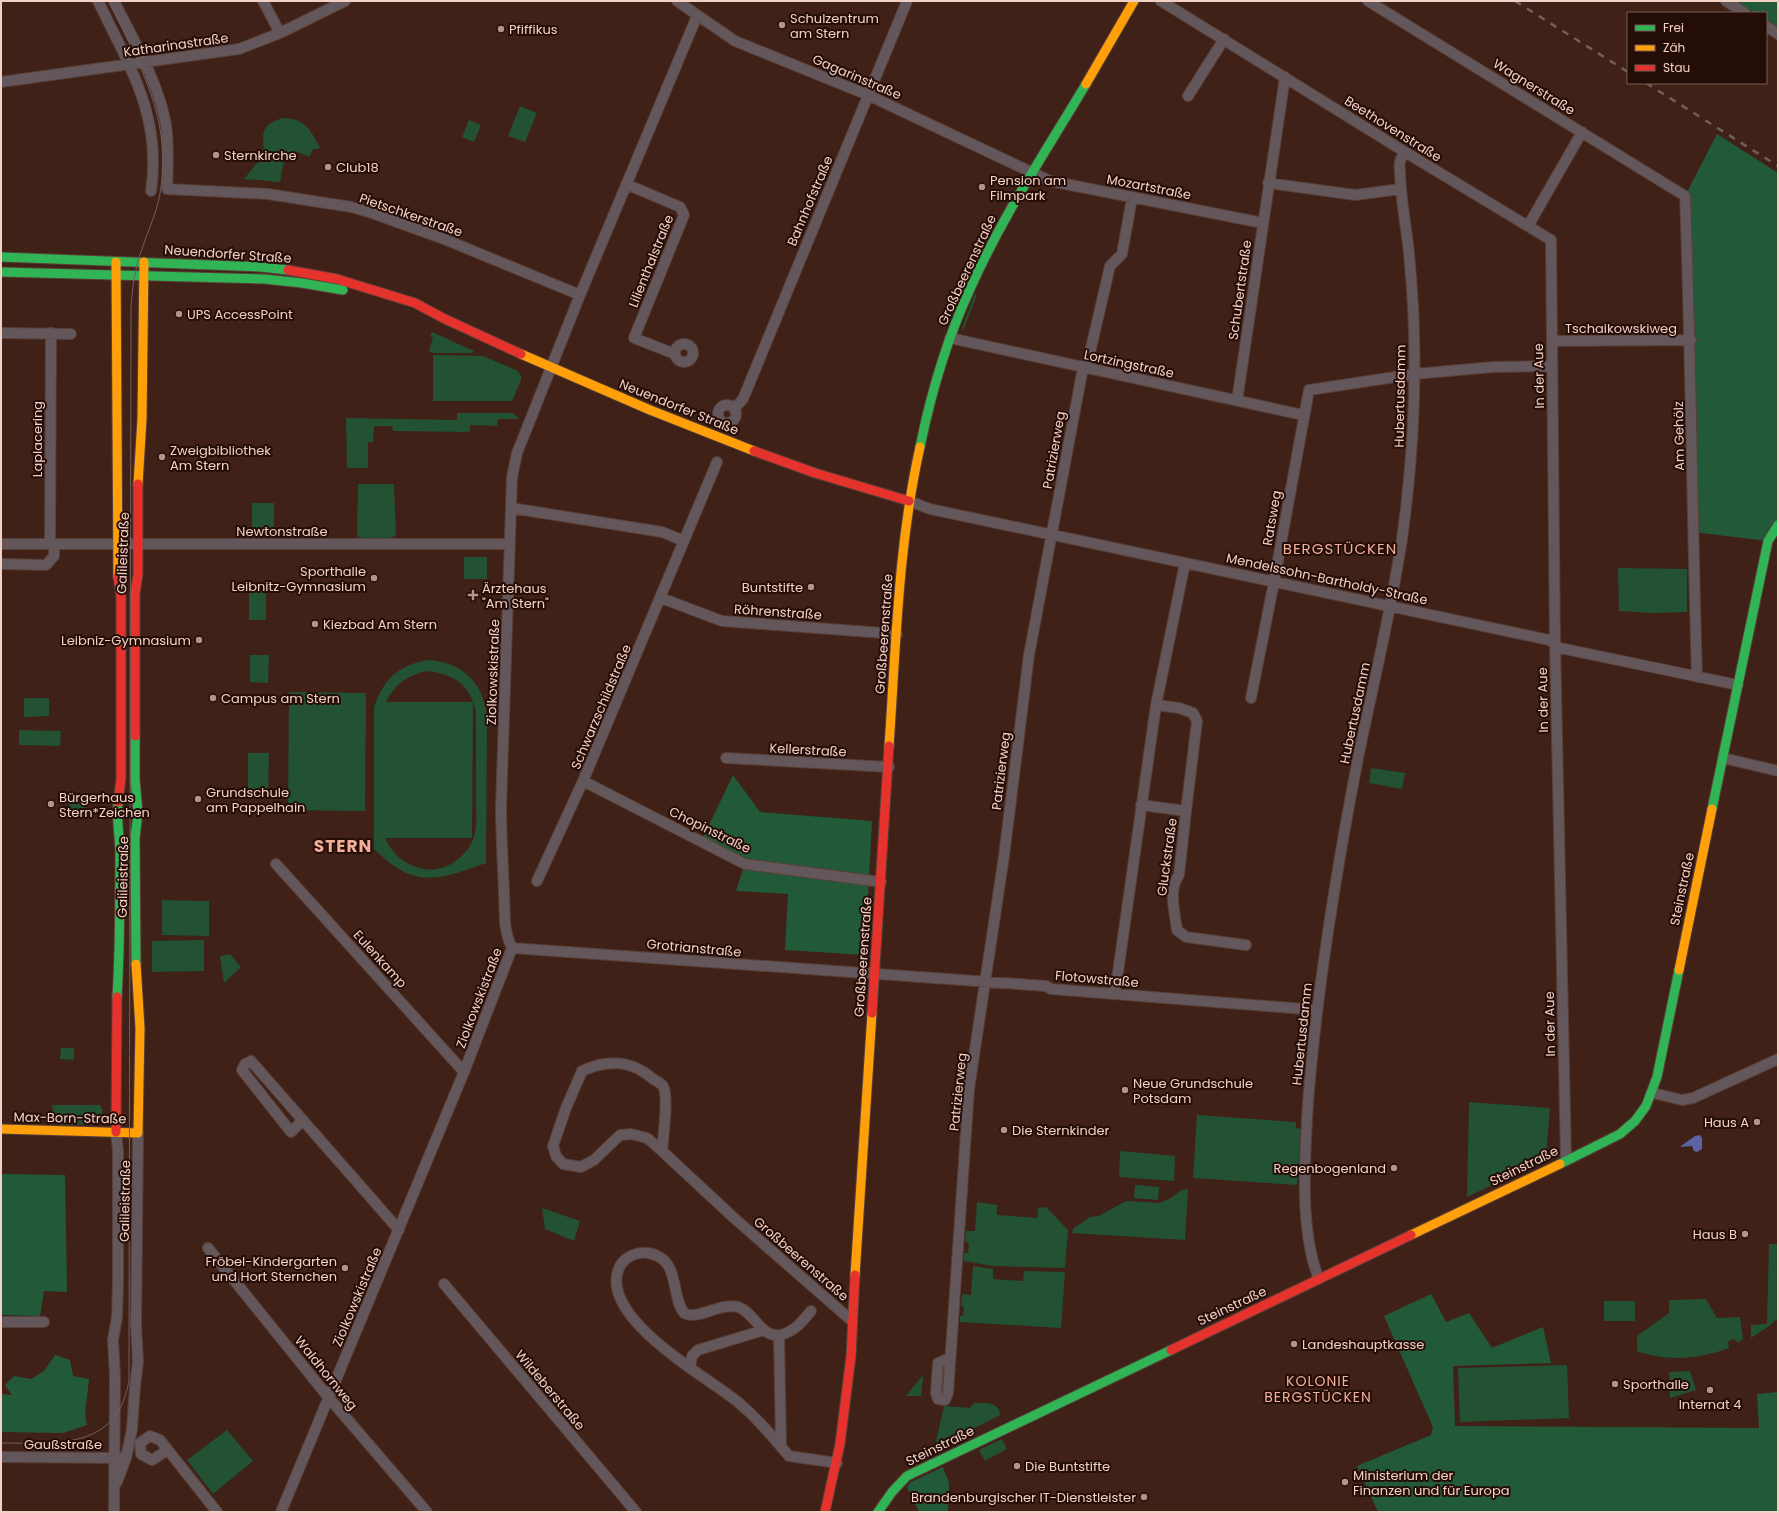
<svg xmlns="http://www.w3.org/2000/svg" width="1779" height="1513" viewBox="0 0 1779 1513" font-family="Poppins,sans-serif">
  <rect width="100%" height="100%" fill="#3f2118"/>
  <path fill="#225134" fill-rule="evenodd" d="M 520,106 L 537,113 L 525,142 L 508,136 Z
    M 283,118 C 304,118 311,130 320,148 L 313,149 L 309,157 L 298,152 L 284,160 L 280,182 L 244,179 L 255,165 L 265,157 C 262,136 259,125 283,118 Z
    M 469,120 L 481,125 L 474,142 L 462,137 Z
    M 975,294 L 977,295 L 963,331 L 962,328 Z
    M 432,332 L 474,351 L 472,353 L 433,353 L 429,351 L 433,337 L 430,336 Z
    M 433,355 L 483,356 L 518,371 L 521,376 L 521,380 L 512,401 L 433,401 Z
    M 457,413 L 513,413 L 520,419 L 498,419 L 497,426 L 470,425 L 470,432 L 393,431 L 392,426 L 374,426 L 373,442 L 368,442 L 368,468 L 347,468 L 346,418 L 457,420 Z
    M 358,484 L 394,484 L 396,535 C 388,542 367,541 357,536 Z
    M 252,503 L 274,503 L 274,537 L 252,537 Z
    M 464,557 L 487,557 L 487,579 L 464,579 Z
    M 1618,568 L 1687,569 L 1687,612 L 1653,613 L 1619,611 Z
    M 249,590 L 266,590 L 266,620 L 249,620 Z
    M 250,655 L 269,655 L 268,683 L 250,682 Z
    M 427,660 C 462,662 482,681 487,715 L 486,863 C 457,873 428,887 399,869 C 390,864 382,856 374,849 L 374,707 C 384,679 397,666 427,660 ZM 427,671 C 454,674 470,684 476,712 C 476,741 476,769 476,798 C 476,811 478,827 473,840 C 465,858 444,873 424,869 C 406,866 392,854 385,838 L 472,838 L 473,702 L 386,702 C 395,684 408,675 427,671 Z
    M 289,692 L 366,693 L 365,811 L 288,810 Z
    M 24,698 L 49,698 L 49,716 L 24,717 Z
    M 19,730 L 61,731 L 60,746 L 19,745 Z
    M 248,753 L 269,753 L 268,793 L 248,793 Z
    M 1371,768 L 1405,773 L 1402,789 L 1369,783 Z
    M69 803a9 9 0 1 1 18 0a9 9 0 1 1-18 0Z
    M 162,900 L 209,901 L 209,936 L 162,935 Z
    M 204,940 L 204,971 L 152,972 L 152,941 Z
    M 230,954 L 241,967 L 224,983 L 220,956 Z
    M 61,1048 L 74,1048 L 74,1060 L 60,1059 Z
    M 1469,1102 L 1550,1108 L 1546,1155 L 1542,1161 L 1467,1197 Z
    M 52,1105 L 100,1105 C 105,1110 101,1117 100,1124 L 61,1125 L 53,1116 Z
    M 1197,1115 L 1296,1122 L 1296,1128 L 1301,1129 L 1297,1185 L 1193,1178 Z
    M 1120,1151 L 1175,1156 L 1174,1181 L 1119,1177 Z
    M 1135,1185 L 1159,1187 L 1158,1200 L 1134,1198 Z
    M 1188,1189 L 1185,1240 L 1072,1233 L 1073,1229 L 1090,1217 L 1099,1216 L 1126,1201 L 1159,1203 L 1169,1199 L 1182,1190 Z
    M 977,1202 L 997,1205 L 997,1215 L 1037,1218 L 1038,1208 L 1046,1207 L 1068,1230 L 1065,1268 L 993,1266 L 964,1261 L 964,1253 L 968,1253 L 969,1243 L 965,1242 L 966,1231 L 975,1231 Z
    M 542,1208 L 580,1221 L 574,1241 L 545,1229 Z
    M 1769,1244 L 1778,1244 L 1778,1318 L 1769,1326 L 1751,1338 L 1751,1325 L 1767,1324 Z
    M 973,1266 L 993,1269 L 993,1279 L 1023,1281 L 1024,1271 L 1065,1272 L 1061,1328 L 960,1322 L 960,1316 L 963,1316 L 964,1307 L 961,1306 L 962,1294 L 971,1295 Z
    M 1706,1299 L 1717,1318 L 1740,1317 L 1743,1339 L 1737,1343 L 1736,1340 L 1733,1339 L 1728,1342 L 1729,1348 C 1700,1359 1666,1362 1637,1351 L 1637,1336 L 1669,1313 L 1669,1300 Z
    M 1604,1301 L 1635,1301 L 1635,1321 L 1604,1321 Z
    M 1567,1365 L 1569,1418 L 1460,1422 L 1458,1368 Z
    M 1690,1371 L 1696,1390 L 1670,1398 L 1669,1372 Z
    M 923,1375 L 921,1396 L 906,1396 Z
    M 974,1403 C 985,1403 999,1401 1000,1415 L 936,1448 L 936,1441 L 944,1406 L 970,1408 Z
    M 227,1430 L 253,1461 L 213,1494 L 187,1460 Z
    M 1002,1439 L 1007,1449 L 985,1461 L 979,1450 Z"/>
  <path fill="#225a39" d="M 1735,1 L 1778,1 L 1778,28 L 1766,21 L 1766,13 L 1754,13 Z
    M 1717,134 L 1778,173 L 1778,525 L 1768,541 L 1693,532 L 1685,196 Z
    M 733,775 L 760,812 L 872,821 L 865,955 L 785,950 L 788,894 L 736,891 L 746,860 L 703,838 Z
    M 1,1174 L 65,1175 L 67,1292 L 44,1291 L 40,1316 L 1,1315 Z
    M 1431,1294 L 1446,1322 L 1469,1313 L 1492,1348 L 1543,1327 L 1551,1363 L 1453,1366 L 1455,1426 L 1759,1428 L 1757,1394 L 1778,1392 L 1778,1512 L 1378,1512 L 1357,1466 L 1431,1435 L 1433,1427 L 1384,1316 Z
    M 55,1355 L 70,1360 L 73,1376 L 89,1379 L 85,1414 L 87,1425 L 63,1433 L 1,1432 L 1,1394 L 12,1395 L 5,1385 L 14,1376 L 31,1379 L 44,1371 Z
    M 943,1467 L 949,1483 L 948,1512 L 919,1512 L 907,1487 L 911,1482 Z"/>
  <path fill="#5c63a5" d="M 1700,1135 L 1702,1138 L 1702,1149 L 1697,1152 L 1694,1151 L 1692,1146 L 1681,1147 L 1681,1146 L 1695,1136 Z"/>
  <g fill="none" stroke-linecap="round" stroke-linejoin="round">
    <g stroke="#583f37" stroke-width="12">
      <path id="street" d="M 98,1 C 129,66 162,115 151,191
        M 114,1 C 133,39 159,83 166,125 C 169,147 168,168 167,189 L 268,194 L 351,207 L 372,213 L 444,239 L 580,295
        M 263,1 L 280,33
        M 677,1 L 735,41 L 868,95 L 1050,181 L 1263,223
        M 1161,1 L 1405,152 L 1551,240 L 1555,644 L 1566,1160
        M 1368,1 L 1685,196 C 1691,356 1692,516 1697,677
        M 1726,1 L 1745,13
        M 1766,26 L 1778,34
        M 1,82 L 239,49 L 280,33 L 345,1
        M 1188,96 L 1224,39
        M 1268,183 L 1355,195 L 1400,189
        M 626,184 L 680,207 L 684,215 L 634,338 L 675,354
        M 1528,226 L 1582,132
        M 1,333 L 71,334
        M 950,338 L 1303,415
        M 1552,341 L 1691,340
        M675 353a9 9 0 1 1 18 0a9 9 0 1 1-18 0Z
        M 1237,401 L 1285,77
        M718 414a9 9 0 1 1 18 0a9 9 0 1 1-18 0Z
        M 734,409 L 743,399 L 907,1
        M 909,501 L 930,509 L 1549,640 L 1560,648 L 1738,685
        M 511,508 L 662,532 L 684,541
        M 1,544 L 510,544
        M 50,544 L 51,333
        M 1,564 L 46,565 L 54,556 L 54,544
        M 661,598 L 722,621 L 897,634
        M 1251,698 L 1274,582 L 1309,390 L 1415,374 L 1493,367 L 1552,366
        M 726,758 L 889,767
        M 1723,758 L 1778,771
        M 583,781 L 745,864 L 881,882
        M 1141,805 L 1186,811 L 1197,721 L 1193,713 L 1179,708 L 1156,705
        M 1186,811 L 1179,875 C 1168,889 1175,914 1177,930 L 1186,937 L 1246,945
        M 276,864 L 464,1072
        M 537,881 L 583,781 L 717,462
        M 512,948 L 1046,986 L 1051,989 L 1317,1010
        M 1115,993 L 1156,705 L 1185,563
        M 1653,1093 L 1682,1100 L 1693,1098 L 1778,1059
        M 303,1120 L 291,1132 L 242,1070 L 245,1064 L 251,1061 L 399,1230
        M 662,1151 L 647,1138 L 631,1134 L 620,1135 L 594,1160 L 581,1167 L 563,1164 L 556,1156 L 553,1146 L 566,1108 L 582,1071 C 608,1059 631,1060 653,1079 C 656,1081 661,1083 663,1086 C 669,1096 663,1138 662,1151 L 734,1218 L 852,1321
        M 208,1248 L 329,1398 L 427,1512
        M 1319,1279 C 1299,1231 1305,1155 1308,1103 C 1317,987 1336,872 1358,758 C 1373,685 1391,612 1402,539 C 1416,439 1419,337 1407,236 C 1404,216 1401,195 1400,174 C 1400,170 1399,166 1400,162 C 1400,159 1403,156 1405,152
        M 444,1284 L 636,1512
        M 811,1311 C 802,1322 794,1332 780,1335 C 761,1338 754,1312 738,1307 C 720,1302 698,1321 684,1313 C 675,1302 676,1279 669,1267 C 659,1248 628,1248 619,1268 C 598,1318 708,1377 739,1403 C 759,1420 772,1436 789,1456 L 837,1463
        M 1,1322 L 44,1322
        M 779,1335 L 781,1447
        M 950,1358 L 938,1363 L 936,1393 L 938,1399 L 945,1400 L 948,1393 L 969,1089 L 1004,856 L 1029,655 L 1082,373 L 1088,361 L 1110,266 L 1122,254 L 1132,198
        M 690,1367 L 692,1356 L 698,1350 L 764,1330
        M 168,1450 L 152,1460 L 141,1454 L 140,1443 L 150,1436 L 160,1440 L 217,1512
        M 1,1457 L 121,1458
        M 117,1482 L 126,1458 L 132,1429 L 135,1386 L 138,1362 L 136,1325 L 138,1133
        M 114,1512 L 115,1376 L 113,1340 L 117,1317 L 118,1282 L 118,1152 L 116,1132
        M 281,1512 L 464,1072 L 512,948 C 503,930 505,913 504,893 C 503,865 501,836 501,807 L 512,477 L 517,453 L 580,295 L 697,16"/>
    </g>
    <g stroke="#583f37" stroke-width="11">
      <path id="fast" d="M 1,257 L 260,267 L 288,270
        M 1,272 L 264,279 L 302,283 L 343,290
        M 920,447 C 931,393 947,339 970,289 C 1002,217 1046,151 1086,84
        M 135,736 L 135,779 L 138,813 L 135,838 L 136,964
        M 1712,809 L 1768,541 L 1778,525
        M 117,997 C 120,950 120,902 120,854 C 120,837 116,819 118,802
        M 1560,1164 L 1620,1134 L 1635,1121 L 1646,1106 L 1657,1077 L 1679,970
        M 878,1512 L 892,1492 L 907,1476 L 1171,1350"/>
    </g>
    <g stroke="#583f37" stroke-width="11">
      <path id="slow" d="M 1086,84 L 1134,1
        M 116,262 L 118,577
        M 521,354 L 650,410 L 754,451
        M 138,484 L 142,419 L 144,262
        M 889,746 C 896,646 898,545 920,447
        M 1679,970 L 1712,809
        M 1,1129 L 138,1133 L 140,1028 L 136,964
        M 1411,1235 L 1560,1164
        M 855,1275 L 872,1013"/>
    </g>
    <g stroke="#583f37" stroke-width="11">
      <path id="jam" d="M 288,270 L 337,279 L 415,303 L 445,319 L 521,354
        M 754,451 L 815,473 L 909,501
        M 135,736 L 135,594 L 138,574 L 138,484
        M 118,802 L 121,779 L 121,597 L 118,577
        M 872,1013 L 889,746
        M 116,1132 L 117,997
        M 1171,1350 L 1411,1235
        M 825,1512 L 840,1444 L 851,1356 L 855,1275"/>
    </g>
    <use href="#street" stroke="#64575b" stroke-width="10"/>
    <use href="#fast" stroke="#30b455" stroke-width="9"/>
    <use href="#slow" stroke="#ff9f0a" stroke-width="9"/>
    <use href="#jam" stroke="#e5322d" stroke-width="9"/>
    <path stroke="#715f5e" stroke-width="1" d="M 1,1443 C 55,1443 118,1451 129,1380 L 131,308 C 132,288 135,268 142,249 C 147,233 154,219 158,203 C 176,126 141,68 109,1"/>
    <path stroke="#715f5e" stroke-width="2.5" stroke-dasharray="7 7" stroke-linecap="butt" d="M 1515,1 L 1628,72
      M 1646,83 L 1778,166"/>
  </g>
  <g fill="#b49389" stroke="#240d07" stroke-width="1.5">
    <circle cx="782" cy="25" r="4"/>
    <circle cx="501" cy="29" r="4"/>
    <circle cx="216" cy="155" r="4"/>
    <circle cx="328" cy="167" r="4"/>
    <circle cx="982" cy="187" r="4"/>
    <circle cx="179" cy="314" r="4"/>
    <circle cx="162" cy="457" r="4"/>
    <circle cx="374" cy="578" r="4"/>
    <circle cx="811" cy="587" r="4"/>
    <path d="M471 589h4v4h4v4h-4v4h-4v-4h-4v-4h4z"/>
    <circle cx="315" cy="624" r="4"/>
    <circle cx="199" cy="640" r="4"/>
    <circle cx="213" cy="698" r="4"/>
    <circle cx="198" cy="799" r="4"/>
    <circle cx="51" cy="804" r="4"/>
    <circle cx="1125" cy="1090" r="4"/>
    <circle cx="1757" cy="1122" r="4"/>
    <circle cx="1004" cy="1130" r="4"/>
    <circle cx="1394" cy="1168" r="4"/>
    <circle cx="1745" cy="1234" r="4"/>
    <circle cx="345" cy="1268" r="4"/>
    <circle cx="1294" cy="1344" r="4"/>
    <circle cx="1615" cy="1384" r="4"/>
    <circle cx="1710" cy="1390" r="4"/>
    <circle cx="1017" cy="1466" r="4"/>
    <circle cx="1345" cy="1482" r="4"/>
    <circle cx="1144" cy="1497" r="4"/>
  </g>
  <g text-anchor="middle" dominant-baseline="central" stroke-width="4" stroke-linejoin="round" paint-order="stroke">
    <g font-size="13" fill="#f3d0c6" stroke="#240d07" text-anchor="start">
      <text x="790" y="18">Schulzentrum<tspan x="790" dy="15">am Stern</tspan></text>
      <text x="509" y="29">Pfiffikus</text>
      <text x="224" y="155">Sternkirche</text>
      <text x="336" y="167">Club18</text>
      <text x="990" y="180">Pension am<tspan x="990" dy="15">Filmpark</tspan></text>
      <text x="187" y="314">UPS AccessPoint</text>
      <text x="170" y="450">Zweigbibliothek<tspan x="170" dy="15">Am Stern</tspan></text>
      <text x="366" y="571" text-anchor="end">Sporthalle<tspan x="366" dy="15">Leibnitz-Gymnasium</tspan></text>
      <text x="803" y="587" text-anchor="end">Buntstifte</text>
      <text x="482" y="588">Ärztehaus<tspan x="482" dy="15">"Am Stern"</tspan></text>
      <text x="323" y="624">Kiezbad Am Stern</text>
      <text x="191" y="640" text-anchor="end">Leibniz-Gymnasium</text>
      <text x="221" y="698">Campus am Stern</text>
      <text x="206" y="792">Grundschule<tspan x="206" dy="15">am Pappelhain</tspan></text>
      <text x="59" y="797">Bürgerhaus<tspan x="59" dy="15">Stern*Zeichen</tspan></text>
      <text x="1133" y="1083">Neue Grundschule<tspan x="1133" dy="15">Potsdam</tspan></text>
      <text x="1749" y="1122" text-anchor="end">Haus A</text>
      <text x="1012" y="1130">Die Sternkinder</text>
      <text x="1386" y="1168" text-anchor="end">Regenbogenland</text>
      <text x="1737" y="1234" text-anchor="end">Haus B</text>
      <text x="337" y="1261" text-anchor="end">Fröbel-Kindergarten<tspan x="337" dy="15">und Hort Sternchen</tspan></text>
      <text x="1302" y="1344">Landeshauptkasse</text>
      <text x="1623" y="1384">Sporthalle</text>
      <text x="1710" y="1404" text-anchor="middle">Internat 4</text>
      <text x="1025" y="1466">Die Buntstifte</text>
      <text x="1353" y="1475">Ministerium der<tspan x="1353" dy="15">Finanzen und für Europa</tspan></text>
      <text x="1136" y="1497" text-anchor="end">Brandenburgischer IT-Dienstleister</text>
    </g>
    <g font-size="13" fill="#f3d0c6" stroke="#240d07">
      <text transform="translate(176 45) rotate(-8)">Katharinastraße</text>
      <text transform="translate(857 77) rotate(23)">Gagarinstraße</text>
      <text transform="translate(1534 87) rotate(32)">Wagnerstraße</text>
      <text transform="translate(1393 129) rotate(32)">Beethovenstraße</text>
      <text transform="translate(1149 187) rotate(11)">Mozartstraße</text>
      <text transform="translate(810 201) rotate(-67)">Bahnhofstraße</text>
      <text transform="translate(411 215) rotate(19)">Pietschkerstraße</text>
      <text transform="translate(228 254) rotate(4)">Neuendorfer Straße</text>
      <text transform="translate(651 261) rotate(-68)">Lilienthalstraße</text>
      <text transform="translate(967 270) rotate(-65)">Großbeerenstraße</text>
      <text transform="translate(1240 290) rotate(-82)">Schubertstraße</text>
      <text x="1621" y="328">Tschaikowskiweg</text>
      <text transform="translate(1129 364) rotate(12)">Lortzingstraße</text>
      <text transform="translate(1539 376) rotate(-91)">In der Aue</text>
      <text transform="translate(1400 396) rotate(-89)">Hubertusdamm</text>
      <text transform="translate(679 407) rotate(22)">Neuendorfer Straße</text>
      <text transform="translate(1679 436) rotate(-91)">Am Gehölz</text>
      <text transform="translate(37 439) rotate(-90)">Laplacering</text>
      <text transform="translate(1054 450) rotate(-80)">Patrizierweg</text>
      <text transform="translate(1272 518) rotate(-80)">Ratsweg</text>
      <text x="282" y="531">Newtonstraße</text>
      <text transform="translate(123 553) rotate(-88)">Galileistraße</text>
      <text transform="translate(1327 579) rotate(12)">Mendelssohn-Bartholdy-Straße</text>
      <text transform="translate(778 612) rotate(4)">Röhrenstraße</text>
      <text transform="translate(884 634) rotate(-86)">Großbeerenstraße</text>
      <text transform="translate(493 672) rotate(-88)">Ziolkowskistraße</text>
      <text transform="translate(1543 700) rotate(-91)">In der Aue</text>
      <text transform="translate(601 707) rotate(-67)">Schwarzschildstraße</text>
      <text transform="translate(1355 713) rotate(-78)">Hubertusdamm</text>
      <text transform="translate(808 750) rotate(3)">Kellerstraße</text>
      <text transform="translate(1001 771) rotate(-83)">Patrizierweg</text>
      <text transform="translate(710 830) rotate(26)">Chopinstraße</text>
      <text transform="translate(1167 857) rotate(-82)">Gluckstraße</text>
      <text transform="translate(123 877) rotate(-89)">Galileistraße</text>
      <text transform="translate(1682 889) rotate(-78)">Steinstraße</text>
      <text transform="translate(694 948) rotate(5)">Grotrianstraße</text>
      <text transform="translate(863 957) rotate(-86)">Großbeerenstraße</text>
      <text transform="translate(380 959) rotate(48)">Eulenkamp</text>
      <text transform="translate(1097 979) rotate(5)">Flotowstraße</text>
      <text transform="translate(479 998) rotate(-69)">Ziolkowskistraße</text>
      <text transform="translate(1550 1024) rotate(-91)">In der Aue</text>
      <text transform="translate(1302 1034) rotate(-84)">Hubertusdamm</text>
      <text transform="translate(958 1092) rotate(-84)">Patrizierweg</text>
      <text transform="translate(70 1118) rotate(1)">Max-Born-Straße</text>
      <text transform="translate(1524 1166) rotate(-26)">Steinstraße</text>
      <text transform="translate(125 1201) rotate(-89)">Galileistraße</text>
      <text transform="translate(801 1259) rotate(41)">Großbeerenstraße</text>
      <text transform="translate(357 1297) rotate(-67)">Ziolkowskistraße</text>
      <text transform="translate(1232 1306) rotate(-25)">Steinstraße</text>
      <text transform="translate(326 1373) rotate(51)">Waldhornweg</text>
      <text transform="translate(550 1390) rotate(50)">Wildeberstraße</text>
      <text x="63" y="1444">Gaußstraße</text>
      <text transform="translate(940 1446) rotate(-26)">Steinstraße</text>
    </g>
    <g font-size="14" letter-spacing="1" fill="#f3af9c" stroke="#240d07">
      <text x="1318" y="1381">KOLONIE<tspan x="1318" dy="16">BERGSTÜCKEN</tspan></text>
    </g>
    <g font-size="15" letter-spacing="1" fill="#f3af9c" stroke="#240d07">
      <text x="1340" y="548">BERGSTÜCKEN</text>
    </g>
    <g font-size="17" font-weight="bold" letter-spacing="1" fill="#f3af9c" stroke="#240d07">
      <text x="343" y="846">STERN</text>
    </g>
  </g>
  <rect width="1779" height="1513" fill="none" stroke="#f3d0c6" stroke-width="4"/>
  <rect x="1627" y="12" width="140" height="72" fill="#240d07" stroke="#775b53"/>
  <rect x="1635" y="25" width="20" height="6" fill="#30b455" stroke="#775b53"/>
  <text x="1663" y="32" font-size="12" fill="#f3d0c6">Frei</text>
  <rect x="1635" y="45" width="20" height="6" fill="#ff9f0a" stroke="#775b53"/>
  <text x="1663" y="52" font-size="12" fill="#f3d0c6">Zäh</text>
  <rect x="1635" y="65" width="20" height="6" fill="#e5322d" stroke="#775b53"/>
  <text x="1663" y="72" font-size="12" fill="#f3d0c6">Stau</text>
</svg>
